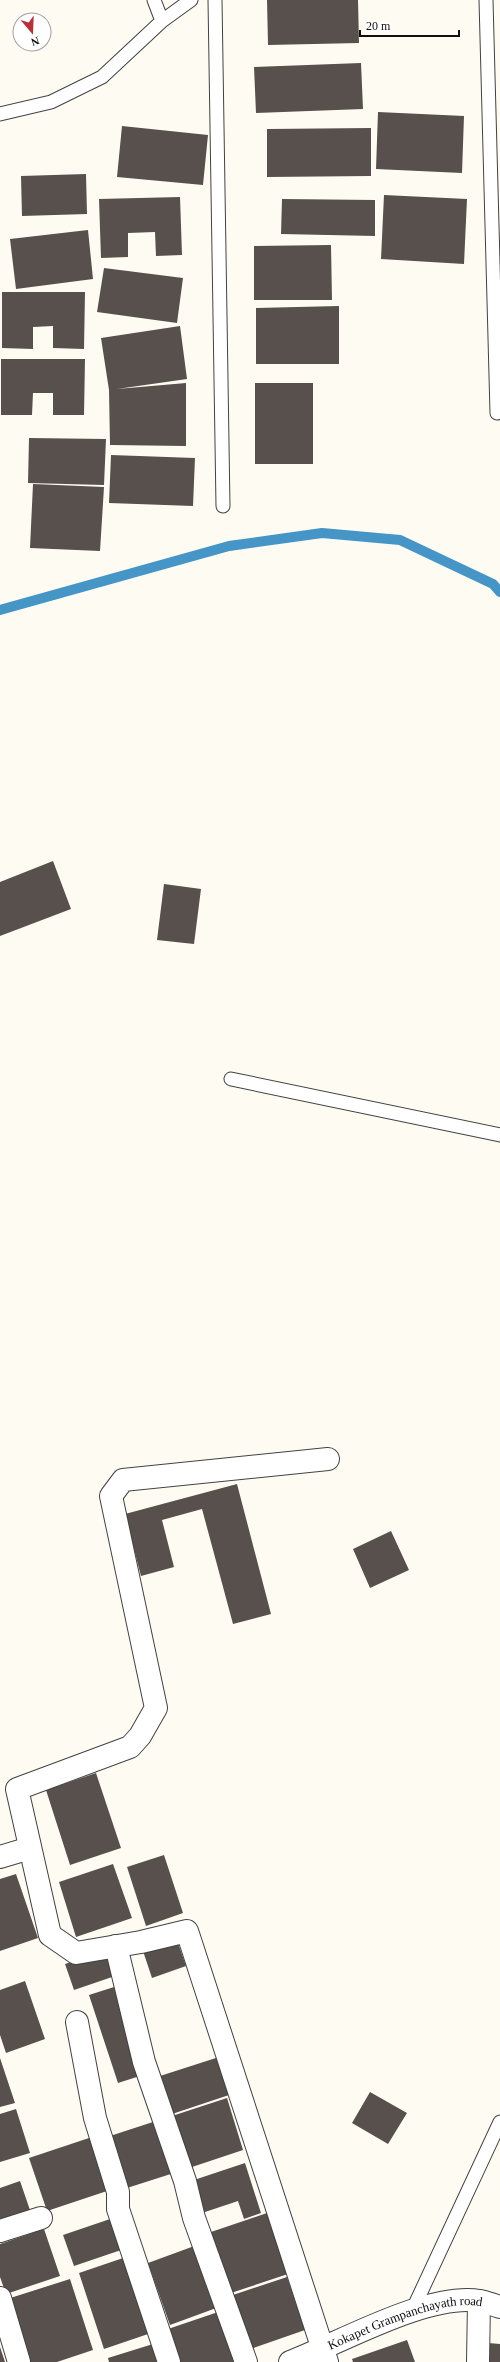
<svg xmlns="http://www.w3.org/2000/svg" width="500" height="2362" viewBox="0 0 500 2362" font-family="Georgia,serif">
  <rect width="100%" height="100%" fill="#fefcf2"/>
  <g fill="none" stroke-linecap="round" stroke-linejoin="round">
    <path stroke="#4595c6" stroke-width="10" d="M 0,610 L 229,546 L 322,533 L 400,540 L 493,584 L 500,592"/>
  </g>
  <path fill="#57504c" d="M 267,0 L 358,0 L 359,43 L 268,45 Z
    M 361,63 L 363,109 L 256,113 L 254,67 Z
    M 378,112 L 464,116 L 462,173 L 376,169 Z
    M 122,126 L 208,135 L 203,185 L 117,177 Z
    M 371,128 L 371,176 L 267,177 L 267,129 Z
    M 86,174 L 87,214 L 22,216 L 21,176 Z
    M 384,195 L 467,199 L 464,264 L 381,259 Z
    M 180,197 L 182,255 L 156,256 L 155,232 L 128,233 L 128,257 L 101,258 L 99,199 Z
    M 282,199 L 375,200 L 375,236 L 281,234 Z
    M 88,230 L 93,279 L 16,289 L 10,239 Z
    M 331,245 L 332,300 L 254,300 L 254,246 Z
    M 104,268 L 183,278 L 177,323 L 97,312 Z
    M 2,292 L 85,292 L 84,349 L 53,348 L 53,326 L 33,327 L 33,349 L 2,348 Z
    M 339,306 L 339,364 L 256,364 L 256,308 Z
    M 180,326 L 187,379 L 117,389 L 186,383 L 186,446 L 110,445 L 109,390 L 101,338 Z
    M 1,359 L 85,359 L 84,415 L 53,415 L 53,393 L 33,393 L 32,415 L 1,415 Z
    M 255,383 L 313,383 L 313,464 L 255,464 Z
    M 29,438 L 106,439 L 104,485 L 28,483 Z
    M 111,455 L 195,458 L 193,506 L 109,503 Z
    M 33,484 L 104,487 L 100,551 L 30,548 Z
    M 53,861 L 71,909 L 0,936 L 0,882 Z
    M 164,884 L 201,889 L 194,944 L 157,940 Z
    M 237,1484 L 271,1614 L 233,1624 L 202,1509 L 162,1520 L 174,1567 L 141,1576 L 125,1514 Z
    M 391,1531 L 409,1570 L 370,1588 L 353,1549 Z
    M 96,1773 L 121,1848 L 70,1865 L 46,1790 Z
    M 164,1855 L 183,1913 L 146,1926 L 127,1867 Z
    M 113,1864 L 132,1918 L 76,1937 L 59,1882 Z
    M 16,1874 L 38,1938 L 0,1951 L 0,1879 Z
    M 177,1940 L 186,1966 L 152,1978 L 143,1951 Z
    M 107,1951 L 115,1976 L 74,1990 L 65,1964 Z
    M 25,1981 L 45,2039 L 6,2053 L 0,2035 L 0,1990 Z
    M 114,1987 L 143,2075 L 118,2083 L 89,1995 Z
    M 219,2057 L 232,2094 L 172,2114 L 160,2076 Z
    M 0,2058 L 15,2103 L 0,2107 Z
    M 370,2092 L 407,2113 L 388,2144 L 352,2123 Z
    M 227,2098 L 243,2150 L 189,2168 L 172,2116 Z
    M 16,2109 L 30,2153 L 0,2162 L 0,2114 Z
    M 159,2120 L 177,2172 L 127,2188 L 110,2136 Z
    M 92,2137 L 110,2190 L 47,2211 L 29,2158 Z
    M 245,2163 L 261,2213 L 244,2219 L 238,2201 L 202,2213 L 191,2181 Z
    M 20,2181 L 31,2213 L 0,2223 L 0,2188 Z
    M 267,2213 L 288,2274 L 228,2294 L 208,2233 Z
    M 116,2217 L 127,2248 L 74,2266 L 63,2235 Z
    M 44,2229 L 60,2276 L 6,2294 L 0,2277 L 0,2244 Z
    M 197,2245 L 219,2307 L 170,2325 L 148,2263 Z
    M 126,2257 L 151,2333 L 104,2349 L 79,2273 Z
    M 287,2277 L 305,2330 L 245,2351 L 227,2297 Z
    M 70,2279 L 93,2350 L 57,2362 L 25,2362 L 4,2300 Z
    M 221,2311 L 238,2362 L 179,2362 L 168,2329 Z
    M 407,2340 L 415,2362 L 353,2362 L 352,2359 Z
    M 488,2343 L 500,2344 L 500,2362 L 486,2362 Z
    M 153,2344 L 159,2362 L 109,2362 L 108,2358 Z
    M 0,2347 L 5,2362 L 0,2362 Z"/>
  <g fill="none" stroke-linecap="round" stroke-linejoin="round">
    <g stroke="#424242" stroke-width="15">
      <path id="lane" d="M 154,0 L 162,21
        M 215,0 L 223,506
        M 486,0 L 497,413
        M 0,114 L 51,102 L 102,77 L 162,21 L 191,0
        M 231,1079 L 500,1135
        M 413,2309 L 500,2122"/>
    </g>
    <g stroke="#424242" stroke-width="24">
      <g id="street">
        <path d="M 0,1857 L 30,1848"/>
        <path d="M 116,1946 L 144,2062 L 185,2181 L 194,2218 L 246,2362"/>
        <path d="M 77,2022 L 95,2118 L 118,2192 L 118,2209 L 169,2362"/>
        <path d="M 0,2231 L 41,2218"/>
        <path d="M 0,2298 L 19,2362"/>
        <path id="s1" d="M 290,2362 C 340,2343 428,2292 480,2301 C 486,2302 493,2305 500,2307"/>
        <path d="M 327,2362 L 187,1931 L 141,1942 L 76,1953 L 50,1935 L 17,1789 L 130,1747 L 140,1736 L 156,1708 L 111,1496 L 123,1480 L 328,1459"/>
        <path d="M 478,2362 L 479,2301"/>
      </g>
    </g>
    <use href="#lane" stroke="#fff" stroke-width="13"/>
    <use href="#street" stroke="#fff" stroke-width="22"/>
  </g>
  <g text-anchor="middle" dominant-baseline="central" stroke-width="4" stroke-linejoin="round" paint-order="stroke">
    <g font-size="13" fill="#0f0f0f" stroke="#fff">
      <text stroke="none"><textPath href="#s1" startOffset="123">Kokapet Grampanchayath road</textPath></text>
    </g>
  </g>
  <g transform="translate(32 32) rotate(161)"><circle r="19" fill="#ffffff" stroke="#9f9f9f"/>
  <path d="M0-3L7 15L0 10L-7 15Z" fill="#b82f38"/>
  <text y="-6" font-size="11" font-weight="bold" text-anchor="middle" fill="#0f0f0f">N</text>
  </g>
  <path d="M360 30v6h99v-6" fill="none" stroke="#0f0f0f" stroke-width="2"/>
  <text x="366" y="30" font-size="12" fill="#0f0f0f" stroke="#ffffff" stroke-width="3" paint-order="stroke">20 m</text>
</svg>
